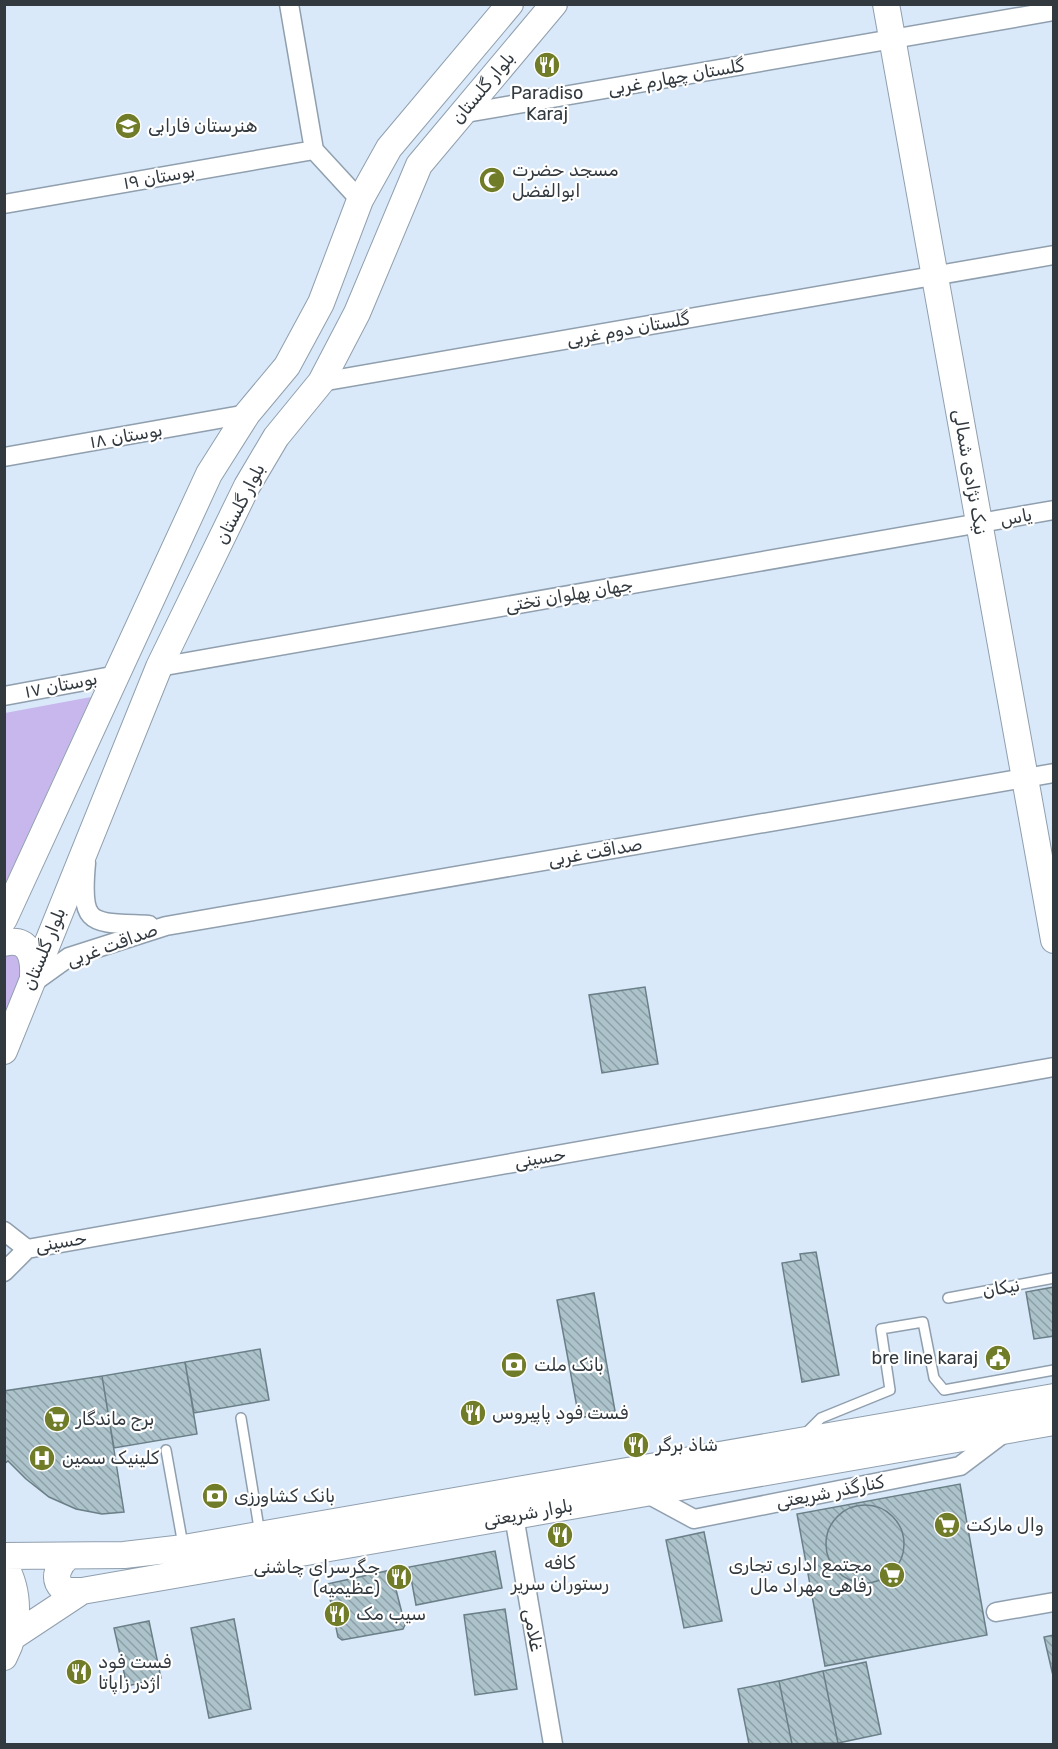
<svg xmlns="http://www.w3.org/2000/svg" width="1058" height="1749" viewBox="0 0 1058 1749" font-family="Rubik,'Noto Sans Arabic',sans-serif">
  <defs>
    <pattern id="building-back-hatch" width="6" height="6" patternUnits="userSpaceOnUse" patternTransform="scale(1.5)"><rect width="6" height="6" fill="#acc3cb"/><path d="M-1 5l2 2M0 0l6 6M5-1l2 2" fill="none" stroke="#8d9fa6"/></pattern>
  </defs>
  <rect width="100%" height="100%" fill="#d9e9f9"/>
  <path fill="#c8b7ec" d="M 91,697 L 5,884 L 5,713 Z
    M 16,955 L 27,969 L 5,1027 L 5,956 Z"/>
  <path fill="url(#building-back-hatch)" stroke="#6a7f87" stroke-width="1.5" d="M 645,987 L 658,1064 L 602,1073 L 589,995 Z
    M 816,1252 L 839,1375 L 802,1382 L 782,1263 L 801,1260 L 800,1254 Z
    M 1054,1287 L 1054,1336 L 1034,1339 L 1026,1292 Z
    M 1054,1287 L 1054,1336 L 1034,1339 L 1026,1292 Z
    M 594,1293 L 615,1411 L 579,1418 L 557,1300 Z
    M 260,1349 L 269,1400 L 194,1413 L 185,1362 Z
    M 185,1362 L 197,1434 L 114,1448 L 102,1376 Z
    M 102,1376 L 124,1512 L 102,1514 L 76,1509 L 49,1497 L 26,1479 L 8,1461 L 4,1464 L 4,1391 Z
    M 102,1376 L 124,1512 L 102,1514 L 76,1509 L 49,1497 L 26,1479 L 8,1461 L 4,1464 L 4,1391 Z
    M 960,1484 L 987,1635 L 825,1666 L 797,1514 Z
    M826 1544a39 39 0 1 1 78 0a39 39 0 1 1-78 0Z
    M 704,1532 L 722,1621 L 684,1628 L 666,1540 Z
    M 495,1551 L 502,1588 L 416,1605 L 409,1567 Z
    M 391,1570 L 405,1625 L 403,1629 L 342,1640 L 338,1637 L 327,1584 Z
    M 505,1609 L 517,1689 L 475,1695 L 464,1615 Z
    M 234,1619 L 251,1709 L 209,1718 L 191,1628 Z
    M 149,1621 L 161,1678 L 127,1686 L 114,1628 Z
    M 1054,1635 L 1054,1680 L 1044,1637 Z
    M 866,1662 L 881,1734 L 838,1743 L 823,1671 Z
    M 823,1671 L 838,1743 L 792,1744 L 779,1681 Z
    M 779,1681 L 792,1744 L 749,1744 L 738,1689 Z"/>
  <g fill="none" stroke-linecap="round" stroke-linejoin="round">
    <g stroke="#909fae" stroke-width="12">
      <path id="lane" d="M 948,1298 L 1054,1278
        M 241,1418 L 260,1534
        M 805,1434 L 821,1418 L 890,1390 L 881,1329 L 923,1322 L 934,1378 L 944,1390 L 1054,1370
        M 166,1450 L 183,1545"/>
    </g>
    <g stroke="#909fae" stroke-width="21">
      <path id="street" d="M 289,4 L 314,150 L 360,200
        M 460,114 L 1054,11
        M 4,204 L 314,150
        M 321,382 L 1054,255
        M 4,457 L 247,414
        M 159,667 L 1054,510
        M 4,696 L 117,675
        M 86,863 C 80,928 90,922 149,925
        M 30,985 L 69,957 L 166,926 L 1054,773
        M 4,1231 L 27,1249
        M 27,1249 L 1054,1067
        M 4,1272 L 27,1249
        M 646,1493 L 694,1519 L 960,1466 L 1005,1432
        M 514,1516 L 553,1744
        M 996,1612 L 1054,1602"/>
    </g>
    <g stroke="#909fae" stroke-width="28">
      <path id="secondary" d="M 886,4 L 1054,940
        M 4,919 L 209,474 L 247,414 L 287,366 L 321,303 L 360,200 L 389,148 L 510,4
        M 4,943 C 28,937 34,955 33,975
        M 4,1051 L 159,667 L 247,486 L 276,437 L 321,382 L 357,313 L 419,165 L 554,4
        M 4,1556 L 124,1555 L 184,1548 L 1054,1397
        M 68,1557 C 59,1564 52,1578 62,1588 C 66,1592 76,1591 82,1591
        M 4,1564 C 21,1593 19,1628 4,1657
        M 14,1636 L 82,1591 L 1054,1422"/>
    </g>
    <use href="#lane" stroke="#fff" stroke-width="9"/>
    <use href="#street" stroke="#fff" stroke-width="18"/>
    <use href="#secondary" stroke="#fff" stroke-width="26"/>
  </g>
  <defs>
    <g id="restaurant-disc" transform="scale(1.35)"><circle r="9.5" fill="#707c28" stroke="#fff"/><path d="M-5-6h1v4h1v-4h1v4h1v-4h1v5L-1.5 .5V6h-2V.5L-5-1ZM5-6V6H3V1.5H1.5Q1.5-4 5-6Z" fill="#fff"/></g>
    <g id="school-disc" transform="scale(1.35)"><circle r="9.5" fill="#707c28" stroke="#fff"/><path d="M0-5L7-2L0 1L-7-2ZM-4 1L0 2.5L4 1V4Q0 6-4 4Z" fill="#fff"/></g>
    <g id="mosque-disc" transform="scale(1.35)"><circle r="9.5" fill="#707c28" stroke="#fff"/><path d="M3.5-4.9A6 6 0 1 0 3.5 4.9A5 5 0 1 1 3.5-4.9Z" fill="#fff"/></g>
    <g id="civic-disc" transform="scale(1.35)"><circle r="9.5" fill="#707c28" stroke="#fff"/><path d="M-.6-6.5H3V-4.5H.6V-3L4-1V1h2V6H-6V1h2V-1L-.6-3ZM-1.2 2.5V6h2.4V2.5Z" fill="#fff"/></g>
    <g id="bank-disc" transform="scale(1.35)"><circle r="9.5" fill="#707c28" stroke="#fff"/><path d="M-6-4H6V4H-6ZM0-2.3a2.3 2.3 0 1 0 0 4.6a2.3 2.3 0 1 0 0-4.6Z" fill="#fff"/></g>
    <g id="supermarket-disc" transform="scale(1.35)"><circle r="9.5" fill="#707c28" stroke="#fff"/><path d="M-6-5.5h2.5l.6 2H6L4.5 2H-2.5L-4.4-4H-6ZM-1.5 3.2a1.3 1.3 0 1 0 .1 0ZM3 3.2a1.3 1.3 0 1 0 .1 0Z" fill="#fff"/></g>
    <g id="hospital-disc" transform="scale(1.35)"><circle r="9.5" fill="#707c28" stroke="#fff"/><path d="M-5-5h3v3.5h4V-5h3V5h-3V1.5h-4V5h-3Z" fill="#fff"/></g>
  </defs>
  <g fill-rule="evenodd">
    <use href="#restaurant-disc" x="547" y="65"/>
    <use href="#school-disc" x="128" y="126"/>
    <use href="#mosque-disc" x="492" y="180"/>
    <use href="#civic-disc" x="998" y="1358"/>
    <use href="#bank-disc" x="514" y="1365"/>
    <use href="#restaurant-disc" x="473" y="1413"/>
    <use href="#supermarket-disc" x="57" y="1419"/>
    <use href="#restaurant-disc" x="636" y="1445"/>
    <use href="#hospital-disc" x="42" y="1458"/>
    <use href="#bank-disc" x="215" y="1496"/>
    <use href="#supermarket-disc" x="947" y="1525"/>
    <use href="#restaurant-disc" x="560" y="1535"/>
    <use href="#supermarket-disc" x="892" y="1575"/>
    <use href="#restaurant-disc" x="399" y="1577"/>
    <use href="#restaurant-disc" x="337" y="1614"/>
    <use href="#restaurant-disc" x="79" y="1672"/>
  </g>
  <g text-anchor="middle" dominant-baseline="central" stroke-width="4.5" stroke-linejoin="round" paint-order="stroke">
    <g font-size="18" fill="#32393f" stroke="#fff">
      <text transform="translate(676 77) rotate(-10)">گلستان چهارم غربی</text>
      <text transform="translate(483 88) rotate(-50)">بلوار گلستان</text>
      <text transform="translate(159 177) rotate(-10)">بوستان ۱۹</text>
      <text transform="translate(628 329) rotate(-10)">گلستان دوم غربی</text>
      <text transform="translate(126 436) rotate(-10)">بوستان ۱۸</text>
      <text transform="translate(970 472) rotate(80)">نیک نژادی شمالی</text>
      <text transform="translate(240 504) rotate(-63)">بلوار گلستان</text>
      <text transform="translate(1016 517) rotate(-10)">یاس</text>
      <text transform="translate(569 595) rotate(-10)">جهان پهلوان تختی</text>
      <text transform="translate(61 685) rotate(-11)">بوستان ۱۷</text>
      <text transform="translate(595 852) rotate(-10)">صداقت غربی</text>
      <text transform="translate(112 945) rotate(-20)">صداقت غربی</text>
      <text transform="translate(44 949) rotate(-68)">بلوار گلستان</text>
      <text transform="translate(540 1158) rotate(-10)">حسینی</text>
      <text transform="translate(61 1242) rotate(-10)">حسینی</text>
      <text transform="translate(1001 1288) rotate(-10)">نیکان</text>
      <text transform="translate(830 1492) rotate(-11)">کنارگذر شریعتی</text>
      <text transform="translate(528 1513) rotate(-10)">بلوار شریعتی</text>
      <text transform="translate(533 1630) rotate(80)">غلامی</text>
    </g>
    <g font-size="18" fill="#32393f" stroke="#fff" text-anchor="start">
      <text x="547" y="93" text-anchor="middle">Paradiso<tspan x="547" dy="21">Karaj</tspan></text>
      <text x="148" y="126">هنرستان فارابی</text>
      <text x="512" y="170">مسجد حضرت<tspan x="512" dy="21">ابوالفضل</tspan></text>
      <text x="978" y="1358" text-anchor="end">bre line karaj</text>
      <text x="534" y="1365">بانک ملت</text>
      <text x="492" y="1413">فست فود پاپیروس</text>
      <text x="76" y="1419">برج ماندگار</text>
      <text x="656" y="1445">شاذ برگر</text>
      <text x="62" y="1458">کلینیک سمین</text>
      <text x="234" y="1496">بانک کشاورزی</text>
      <text x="966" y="1525">وال مارکت</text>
      <text x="560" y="1563" text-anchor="middle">کافه<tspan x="560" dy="21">رستوران سریر</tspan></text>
      <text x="872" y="1565" text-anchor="end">مجتمع اداری تجاری<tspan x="872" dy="21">رفاهی مهراد مال</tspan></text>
      <text x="380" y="1567" text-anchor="end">جگرسرای چاشنی<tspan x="380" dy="21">(عظیمیه)</tspan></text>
      <text x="356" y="1614">سیب مک</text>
      <text x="98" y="1662">فست فود<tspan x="98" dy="21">اژدر زاپاتا</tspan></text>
    </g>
  </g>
  <rect width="1058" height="1749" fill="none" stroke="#32393f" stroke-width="12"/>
</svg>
